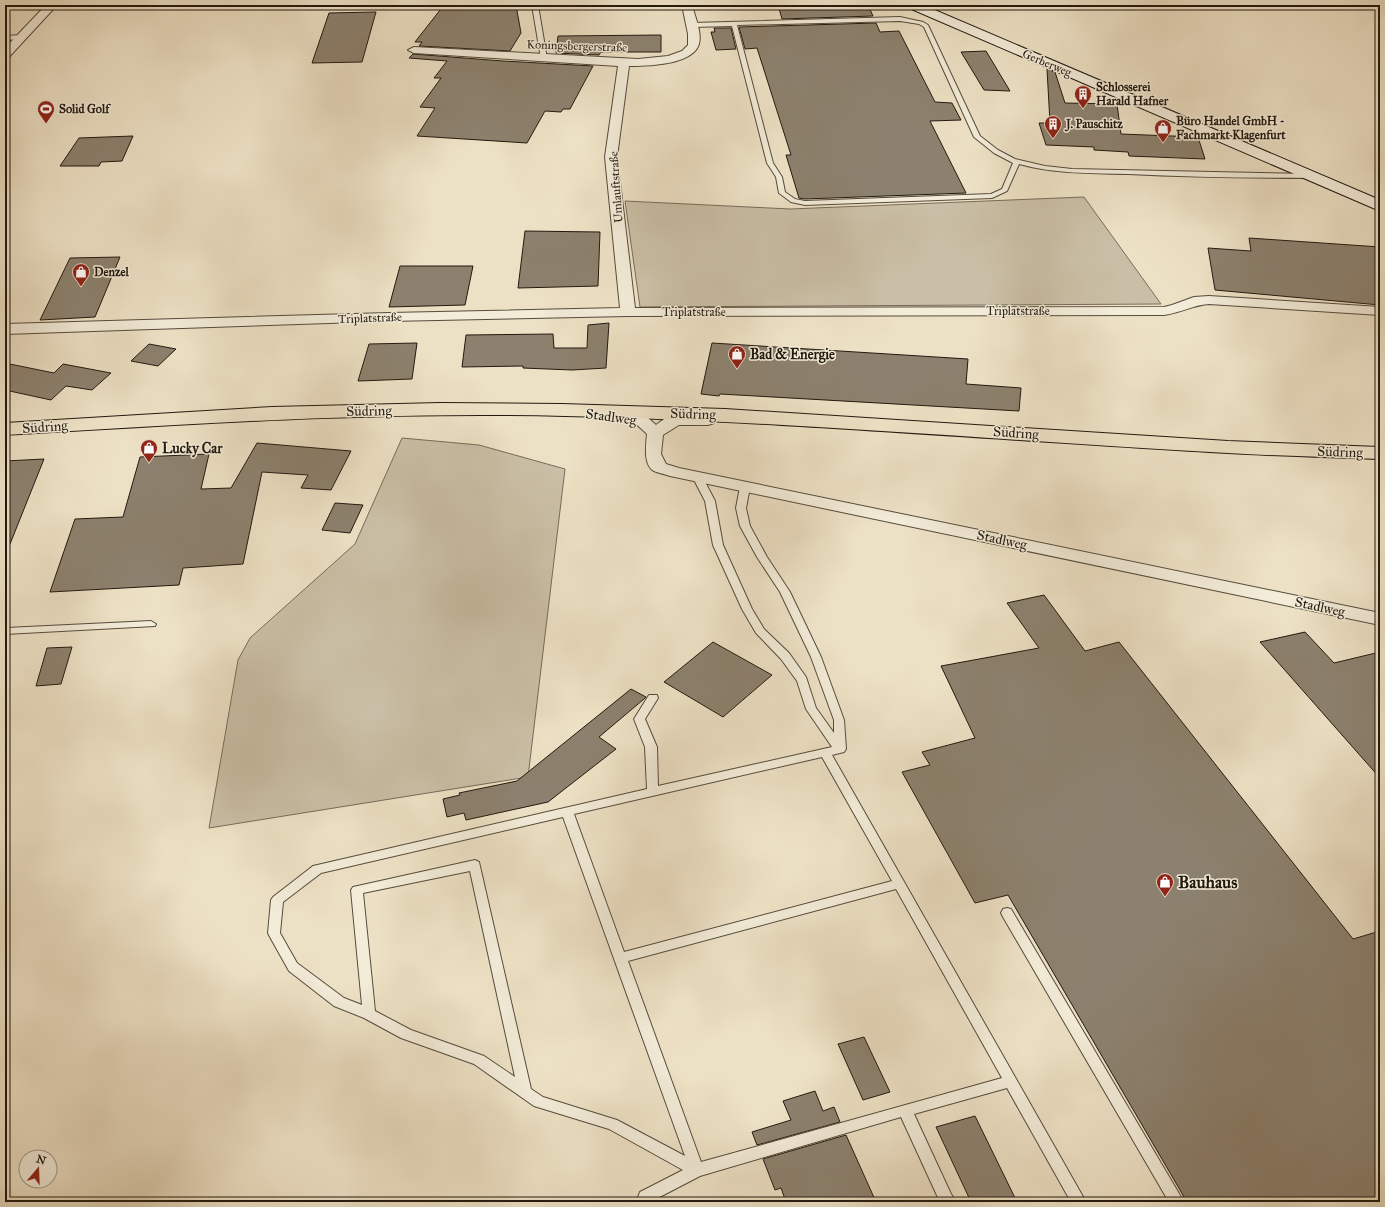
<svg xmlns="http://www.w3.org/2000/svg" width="1385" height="1207" viewBox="0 0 1385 1207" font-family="'IM FELL Great Primer',serif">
  <rect width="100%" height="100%" fill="#ede1c5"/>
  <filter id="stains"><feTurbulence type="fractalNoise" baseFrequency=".005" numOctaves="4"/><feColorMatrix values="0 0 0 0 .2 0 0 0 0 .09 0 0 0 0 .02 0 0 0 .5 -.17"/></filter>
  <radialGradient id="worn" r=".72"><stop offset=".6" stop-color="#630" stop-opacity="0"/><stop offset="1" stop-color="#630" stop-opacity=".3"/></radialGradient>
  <path fill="#cabfa6" stroke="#766c5a" d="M 1084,197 L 1161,304 L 640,307 L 625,201 L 790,209 Z
    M 402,438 L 479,445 L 565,469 L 528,777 L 209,828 L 238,660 L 250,638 L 355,544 Z"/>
  <path fill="#8c816e" stroke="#22190f" d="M 444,5 L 516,5 L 521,33 L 510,51 L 419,46 L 422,42 L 415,42 Z
    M 778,5 L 868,5 L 873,16 L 782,19 Z
    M 376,12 L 362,62 L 312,63 L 329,13 Z
    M 876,23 L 880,32 L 899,31 L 935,102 L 952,103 L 961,120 L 930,121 L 966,193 L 805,199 L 799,198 L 786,155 L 791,155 L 757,48 L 745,49 L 739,27 Z
    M 714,28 L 731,28 L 736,49 L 716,50 L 711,32 L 715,32 Z
    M 661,35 L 661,52 L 601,52 L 599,55 L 556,53 L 558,36 Z
    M 986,51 L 1010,91 L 984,90 L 961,52 Z
    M 413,54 L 503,61 L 593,66 L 570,109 L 563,109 L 561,112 L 545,111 L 527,143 L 417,136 L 435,108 L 420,107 L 441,78 L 434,78 L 447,61 L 409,58 Z
    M 1047,69 L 1055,72 L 1065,103 L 1117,104 L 1121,134 L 1198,137 L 1205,159 L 1129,156 L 1128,152 L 1094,150 L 1094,147 L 1046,145 L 1039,123 L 1050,123 Z
    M 133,136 L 122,161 L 101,162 L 99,166 L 60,166 L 79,138 Z
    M 525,231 L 600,232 L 598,286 L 518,288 Z
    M 1249,238 L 1380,247 L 1380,305 L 1215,290 L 1208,248 L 1251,251 Z
    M 120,257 L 95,317 L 40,320 L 70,258 Z
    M 400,266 L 473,266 L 465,305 L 389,307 Z
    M 609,323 L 606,368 L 572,370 L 523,368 L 523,366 L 462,367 L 466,335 L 553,334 L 554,348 L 587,348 L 588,325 Z
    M 417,343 L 412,379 L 358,381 L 369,344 Z
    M 712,343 L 968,359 L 966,384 L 1021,388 L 1019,411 L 720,394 L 719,396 L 701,394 Z
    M 149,344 L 176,349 L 158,366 L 131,361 Z
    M 5,363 L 54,373 L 63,364 L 111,373 L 92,390 L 66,386 L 51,400 L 5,390 Z
    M 257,443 L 351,451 L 331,490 L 301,488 L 308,475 L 262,472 L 243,564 L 183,568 L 179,585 L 50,592 L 75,519 L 123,517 L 140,457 L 209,454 L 201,489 L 231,488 Z
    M 44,459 L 6,554 L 5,554 L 5,461 Z
    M 335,503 L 363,505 L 350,533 L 322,530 Z
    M 1044,595 L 1085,651 L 1119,642 L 1353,939 L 1380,931 L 1380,1202 L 1187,1202 L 1008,895 L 975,903 L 902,772 L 930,765 L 922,752 L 975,738 L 941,666 L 1039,648 L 1007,603 Z
    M 1305,632 L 1334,663 L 1380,652 L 1380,778 L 1260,642 Z
    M 713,642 L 772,675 L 723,717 L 664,682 Z
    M 72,647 L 61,684 L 36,686 L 47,648 Z
    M 631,689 L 646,697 L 644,699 L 599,737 L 616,749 L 548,802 L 466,820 L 464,813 L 447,817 L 443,799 L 460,795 L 459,793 L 517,781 Z
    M 864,1037 L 890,1092 L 863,1100 L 838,1044 Z
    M 815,1091 L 823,1111 L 834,1107 L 840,1122 L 757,1145 L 752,1132 L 791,1120 L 783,1101 Z
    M 975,1116 L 1017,1202 L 971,1202 L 936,1127 Z
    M 846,1135 L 876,1202 L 786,1202 L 781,1188 L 775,1190 L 763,1159 Z"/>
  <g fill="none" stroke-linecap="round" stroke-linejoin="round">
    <g stroke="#554b3c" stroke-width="2">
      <path id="lane" d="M 532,5 L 538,5 L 547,59 L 544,61 L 541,59 Z
        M 900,17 L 923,22 L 928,25 L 980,136 L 998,150 L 1015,159 L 1045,166 L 1072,169 L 1311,174 L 1314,176 L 1311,178 C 1250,178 1189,177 1128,174 C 1091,173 1055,174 1019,164 L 1007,191 L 992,198 L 805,205 L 791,202 L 779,193 L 776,177 L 767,163 L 732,26 L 692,27 L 689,25 L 692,23 ZM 900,21 L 919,24 L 924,27 L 974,137 L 994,153 L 1013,163 L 1002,189 L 991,194 L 805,201 L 795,199 L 785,192 L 782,177 L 773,163 L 737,25 Z
        M 5,36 L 22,35 L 25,37 L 22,39 L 5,40 Z
        M 697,473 L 702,476 L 715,501 L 723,545 L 752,609 L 764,629 L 789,653 L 806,677 L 816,708 L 834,733 L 834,720 L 811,657 L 780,592 L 757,557 L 740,526 L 736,508 L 740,487 L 745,484 L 750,487 L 746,508 L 750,526 L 767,557 L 790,592 L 821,657 L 844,720 L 846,749 L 844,752 L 832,755 L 1086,1202 L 1071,1202 L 1007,1088 L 914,1114 L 951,1194 L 956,1202 L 940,1202 L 901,1117 L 700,1176 L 650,1202 L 636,1202 L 640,1192 L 683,1170 L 609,1129 L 534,1106 L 474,1064 L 401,1038 L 364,1018 L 334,1006 L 289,971 L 270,937 L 268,933 L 271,900 L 273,897 L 313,866 L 647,789 L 645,747 L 634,719 L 649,695 L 657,695 L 658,698 L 645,719 L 657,747 L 658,786 L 832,747 L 806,709 L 797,681 L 781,659 L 756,633 L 742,609 L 713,545 L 705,501 L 692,476 ZM 822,757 L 892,881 L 624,952 L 574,814 ZM 563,817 L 685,1156 L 617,1120 L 543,1097 L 531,1089 L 479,862 L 475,860 L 353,887 L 351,890 L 362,1005 L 344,998 L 297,963 L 280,933 L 283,902 L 321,873 ZM 470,871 L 515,1077 L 484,1056 L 411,1030 L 375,1011 L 363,893 ZM 896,889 L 1002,1078 L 701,1162 L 628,961 Z
        M 151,621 L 156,624 L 155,626 L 5,634 L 6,628 Z
        M 1007,908 L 1011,909 L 1184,1202 L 1169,1202 L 1003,917 L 1001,913 L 1003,909 Z"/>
    </g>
    <g stroke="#554b3c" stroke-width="2">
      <path id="street" d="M 46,5 L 57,5 L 9,57 L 5,58 L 5,48 Z
        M 682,5 L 692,5 C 695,17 702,32 699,44 C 693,65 647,66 629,66 L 617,157 L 635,308 L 1164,307 L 1172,305 L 1194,297 L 1209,296 L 1380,307 L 1380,315 L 1209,304 C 1193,305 1180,313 1164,315 L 628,316 L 389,321 L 5,334 L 5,324 L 389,313 L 620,308 L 605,157 L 618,66 L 414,53 L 408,50 L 414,47 L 638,59 L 668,56 L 682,51 L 688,45 L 688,34 Z
        M 597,410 L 646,416 L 656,425 C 660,422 665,418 669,416 C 678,413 704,414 714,417 L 716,420 L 714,423 L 708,425 L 679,425 L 663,435 L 661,454 L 666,464 L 679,468 L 1380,613 L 1380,625 L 670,476 C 665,474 658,473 654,471 C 643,465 646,445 647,434 L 635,423 L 591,418 L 589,415 L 591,412 Z"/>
    </g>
    <g stroke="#22190f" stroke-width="2">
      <path id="secondary" d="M 907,5 L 923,5 L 1380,200 L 1380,211 L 909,8 Z"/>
    </g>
    <g stroke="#22190f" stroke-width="2">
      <path id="primary" d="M 440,403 L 562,404 L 725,409 L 1228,441 L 1380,447 L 1380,459 C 1329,457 1279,456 1228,453 C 1007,441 786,421 565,416 C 378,411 192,424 5,435 L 5,423 L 272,407 Z"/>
    </g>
    <use href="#lane" fill="#f3ecd9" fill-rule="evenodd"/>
    <use href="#street" fill="#f3ecd9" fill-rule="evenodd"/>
    <use href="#secondary" fill="#f3ecd9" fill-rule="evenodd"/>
    <use href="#primary" fill="#ede1c5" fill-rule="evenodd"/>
  </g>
  <defs>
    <g id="building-pin" transform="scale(0.9)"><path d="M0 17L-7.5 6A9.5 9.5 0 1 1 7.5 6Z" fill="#8f2418" stroke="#f3ecd9"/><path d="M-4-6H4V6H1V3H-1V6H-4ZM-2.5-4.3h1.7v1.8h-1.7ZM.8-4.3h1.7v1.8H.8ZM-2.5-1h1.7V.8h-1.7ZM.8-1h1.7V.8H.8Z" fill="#fff"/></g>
    <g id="stadium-pin" transform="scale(0.9)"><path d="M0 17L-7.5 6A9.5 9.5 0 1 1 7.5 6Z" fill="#8f2418" stroke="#f3ecd9"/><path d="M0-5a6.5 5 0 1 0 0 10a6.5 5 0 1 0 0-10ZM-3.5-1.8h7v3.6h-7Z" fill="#fff"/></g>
    <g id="shop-pin" transform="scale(0.9)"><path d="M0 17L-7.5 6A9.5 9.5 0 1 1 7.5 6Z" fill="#8f2418" stroke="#f3ecd9"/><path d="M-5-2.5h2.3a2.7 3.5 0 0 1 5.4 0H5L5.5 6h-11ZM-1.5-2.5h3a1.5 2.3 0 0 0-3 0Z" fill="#fff"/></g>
  </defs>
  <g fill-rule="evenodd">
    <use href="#building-pin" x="1083" y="94"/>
    <use href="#stadium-pin" x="46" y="109"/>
    <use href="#building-pin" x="1053" y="124"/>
    <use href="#shop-pin" x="1163" y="128"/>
    <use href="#shop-pin" x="81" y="272"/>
    <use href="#shop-pin" x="737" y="354"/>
    <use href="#shop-pin" x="149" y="448"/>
    <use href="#shop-pin" x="1165" y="882"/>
  </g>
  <g text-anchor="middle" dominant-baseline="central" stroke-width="3" stroke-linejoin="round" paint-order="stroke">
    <g font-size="12" fill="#22190f" stroke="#f3ecd9">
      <text transform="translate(577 46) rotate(2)">Koningsbergerstraße</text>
      <text transform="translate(1047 63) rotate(23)">Gerberweg</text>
      <text transform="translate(616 187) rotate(-94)">Umlauftstraße</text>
      <text x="1018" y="311">Triplatstraße</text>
      <text x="694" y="312">Triplatstraße</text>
      <text transform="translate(370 318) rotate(-2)">Triplatstraße</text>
    </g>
    <g font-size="12" font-weight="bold" fill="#22190f" stroke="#f3ecd9" text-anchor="start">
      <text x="1096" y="87">Schlosserei<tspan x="1096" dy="14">Harald Hafner</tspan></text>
      <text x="59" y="109">Solid Golf</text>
      <text x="1176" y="121">Büro Handel GmbH -<tspan x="1176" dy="14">Fachmarkt Klagenfurt</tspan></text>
      <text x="1066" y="124">J. Pauschitz</text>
      <text x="94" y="272">Denzel</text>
    </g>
    <g font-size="14" font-weight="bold" fill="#22190f" stroke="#f3ecd9" text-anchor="start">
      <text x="750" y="354">Bad &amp; Energie</text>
      <text x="162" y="448">Lucky Car</text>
    </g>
    <g font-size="14" fill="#22190f" stroke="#f3ecd9">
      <text transform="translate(369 411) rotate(-1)">Südring</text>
      <text transform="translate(693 414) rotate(2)">Südring</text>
      <text transform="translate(611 417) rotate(8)">Stadlweg</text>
      <text transform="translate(45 427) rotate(-4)">Südring</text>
      <text transform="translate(1016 433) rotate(4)">Südring</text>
      <text transform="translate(1340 452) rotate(2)">Südring</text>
      <text transform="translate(1002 540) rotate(12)">Stadlweg</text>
      <text transform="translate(1320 607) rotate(12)">Stadlweg</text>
    </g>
    <g font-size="17" font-weight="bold" fill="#22190f" stroke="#f3ecd9" text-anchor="start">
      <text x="1178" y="882">Bauhaus</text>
    </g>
  </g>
  <rect width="1385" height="1207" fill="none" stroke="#ede1c5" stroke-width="20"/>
  <rect x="6" y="6" width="1373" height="1195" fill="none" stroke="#22190f" stroke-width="2"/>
  <rect x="10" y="10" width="1365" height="1187" fill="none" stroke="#22190f"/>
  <g transform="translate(38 1169) rotate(19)"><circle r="19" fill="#f3ecd9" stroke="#9f9888"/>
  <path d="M0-3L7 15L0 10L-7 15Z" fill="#8f2418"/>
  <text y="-6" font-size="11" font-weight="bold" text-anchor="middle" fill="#22190f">N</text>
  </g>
  <rect width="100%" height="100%" filter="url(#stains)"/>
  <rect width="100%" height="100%" fill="url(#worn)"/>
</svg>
